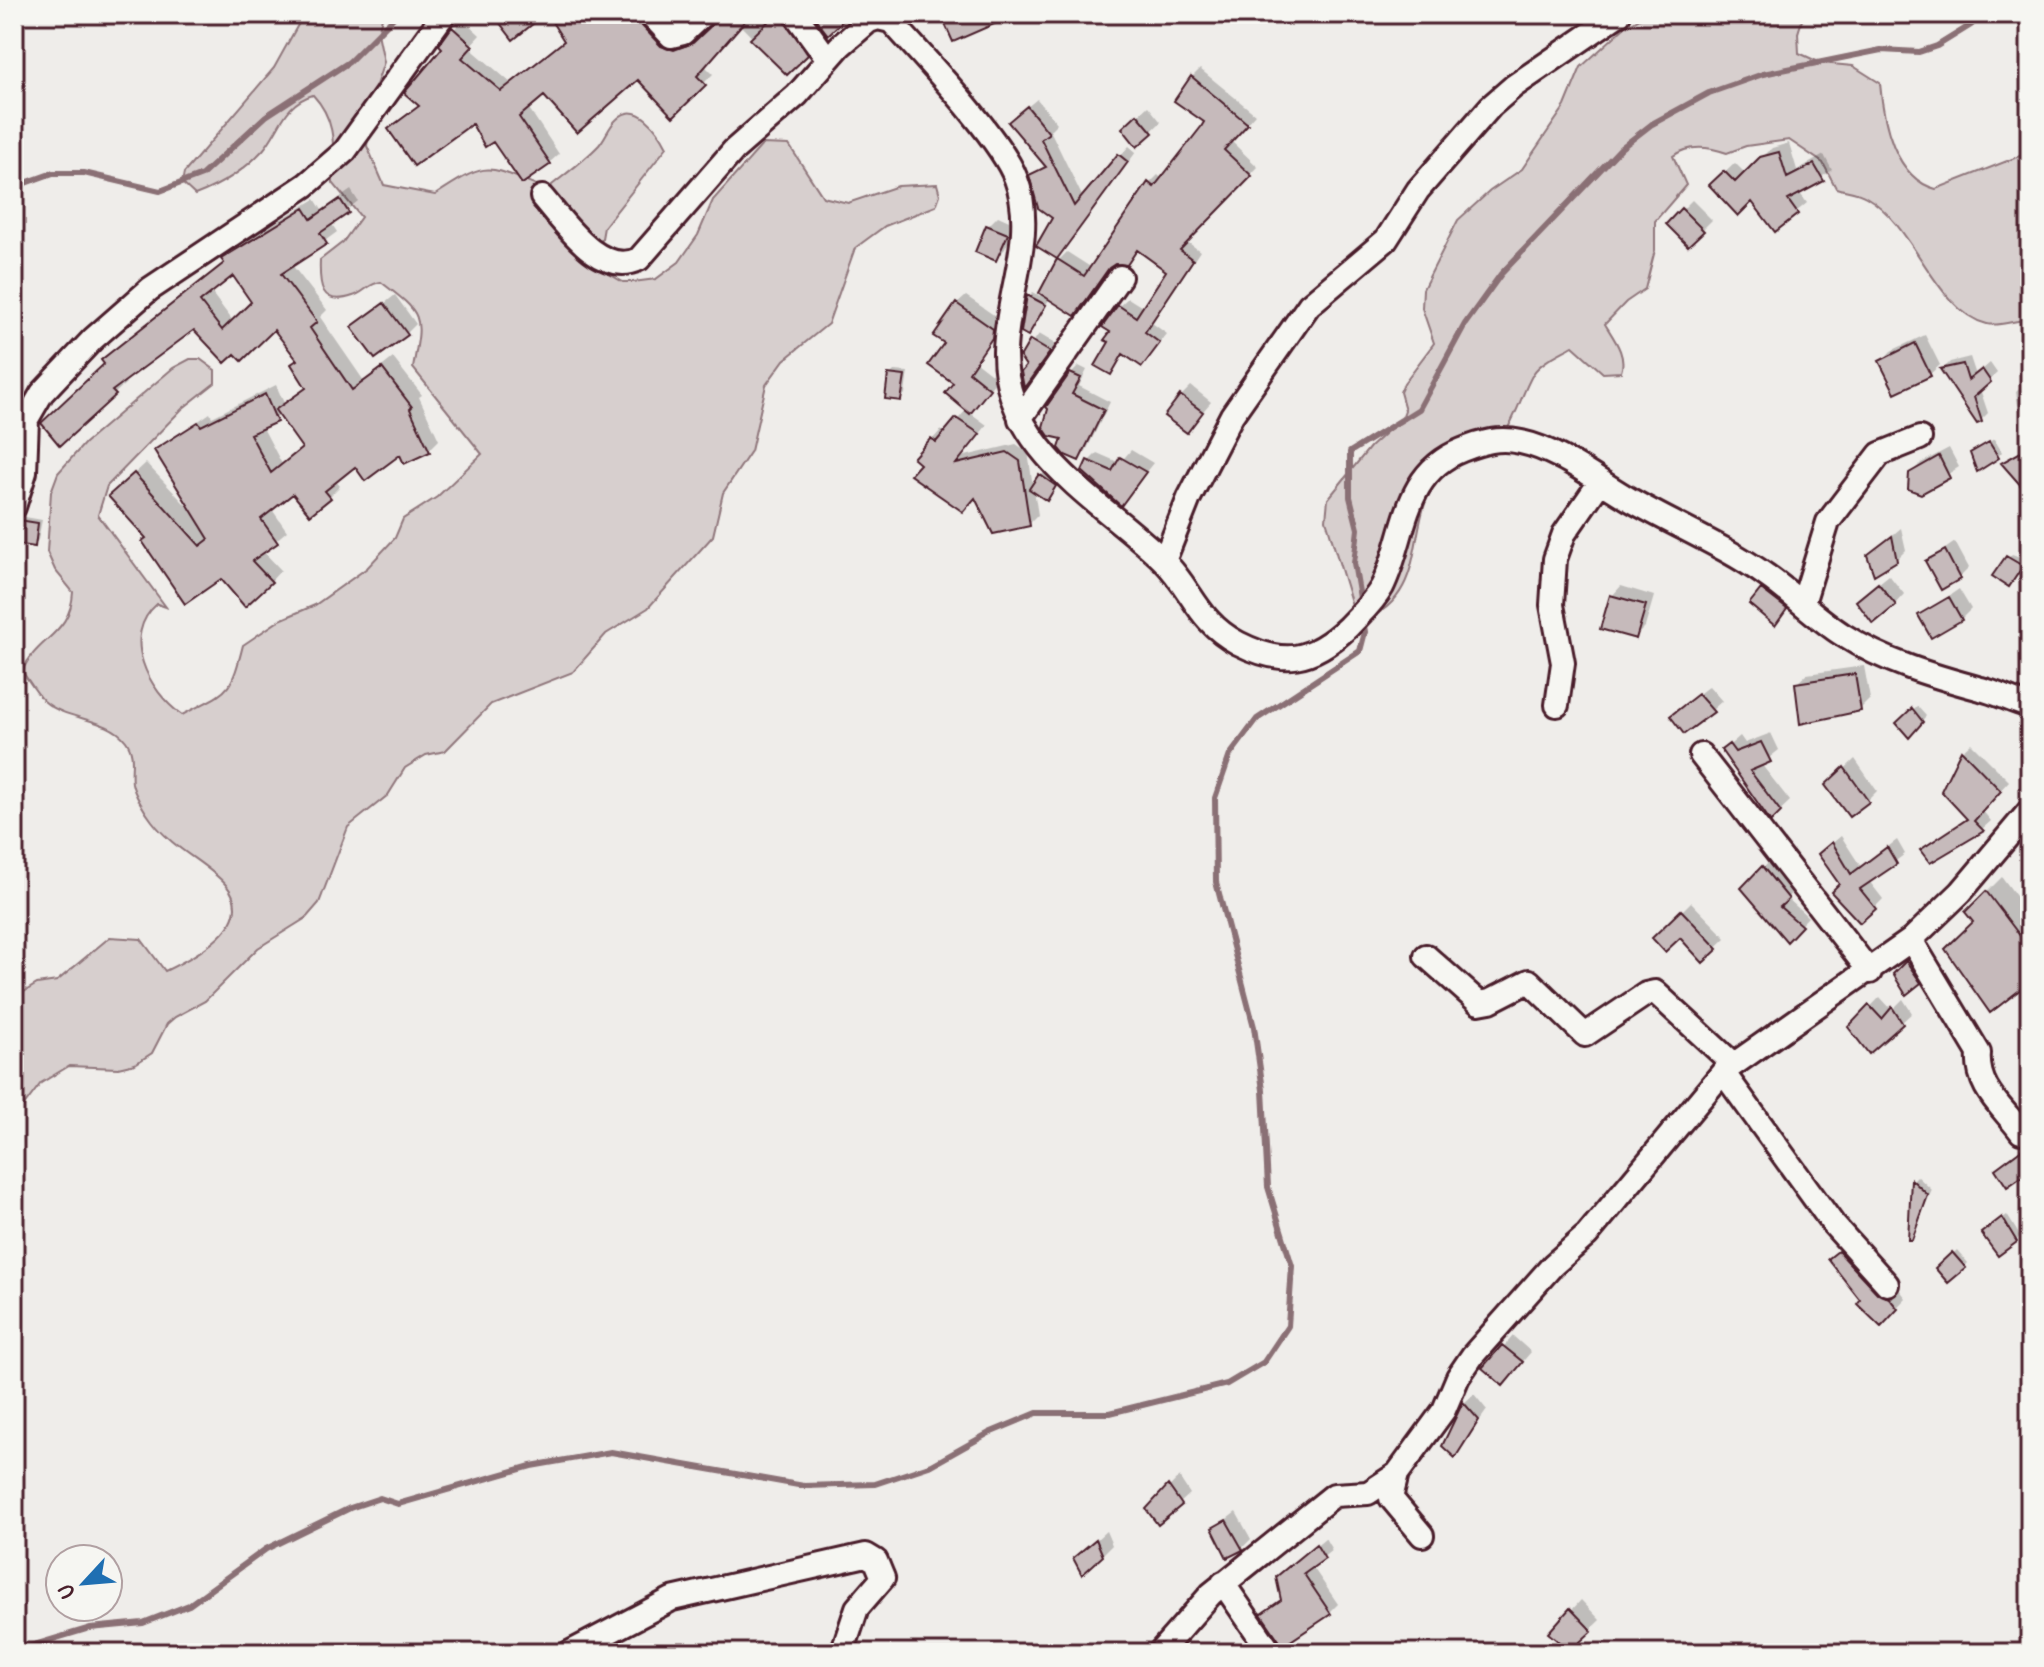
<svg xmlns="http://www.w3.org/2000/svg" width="2044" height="1667" viewBox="0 0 2044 1667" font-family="'Patrick Hand',sans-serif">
  <rect width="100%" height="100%" fill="#efedea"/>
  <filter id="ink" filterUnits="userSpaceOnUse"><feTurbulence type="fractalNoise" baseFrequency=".0125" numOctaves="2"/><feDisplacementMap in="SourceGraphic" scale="16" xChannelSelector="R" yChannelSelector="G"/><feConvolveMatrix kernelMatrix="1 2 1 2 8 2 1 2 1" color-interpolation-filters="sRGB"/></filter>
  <g filter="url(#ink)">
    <path fill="#d7cfce" stroke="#90777c" stroke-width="2" d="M 304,14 L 383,14 L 378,33 L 384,62 L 374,91 L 367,146 L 384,185 L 435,195 C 491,158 486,166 547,189 C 564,175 584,161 599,145 C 606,137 609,126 617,119 C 637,99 659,131 667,147 L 604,227 L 597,267 L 623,282 L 633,282 L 656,279 L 679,262 L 698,235 L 713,200 L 763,144 L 789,145 L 823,197 L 848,203 L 898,186 L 937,184 L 940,195 L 936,206 L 885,226 L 855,248 L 828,324 L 784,360 L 766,385 L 751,451 L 723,493 L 713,536 L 648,608 L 606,634 L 573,672 L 491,704 L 445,751 L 426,755 L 405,768 L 388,795 L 348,827 L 319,903 L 306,918 L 258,948 L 205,1001 L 175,1017 L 167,1024 L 152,1053 L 135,1064 L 118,1068 L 69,1066 L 41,1083 L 14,1119 L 14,998 L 37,984 L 57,981 L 110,937 L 141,939 L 165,971 C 192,958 259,924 226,885 C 206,862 175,851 152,821 C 145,812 134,794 132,783 C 130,768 136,755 126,741 C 108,717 66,721 44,701 C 36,693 29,681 22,671 C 38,637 71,634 73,592 L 55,570 L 47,552 L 51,492 L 58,473 L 85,443 L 173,368 L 190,359 L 200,359 L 215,370 L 215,383 L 182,409 L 107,486 L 98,515 L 166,607 L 157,604 C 120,636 148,691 182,715 C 228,690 230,697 243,645 L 280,620 L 315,605 L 367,568 L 395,538 L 403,519 L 437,497 L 482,454 L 413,368 C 423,315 424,315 381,282 C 369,283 364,293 353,296 C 320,307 319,284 320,260 L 343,242 L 361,217 L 333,183 C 333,149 338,122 313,95 C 284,103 280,130 263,150 C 244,171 221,185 195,195 L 182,183 L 184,173 L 274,68 Z
      M 1646,14 L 1820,14 L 1802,20 L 1798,33 L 1799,53 L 1821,63 L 1853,66 L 1880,83 C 1883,120 1894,178 1936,189 L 2030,152 L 2030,320 C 2017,319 2000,327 1987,324 C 1935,311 1915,225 1866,197 C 1858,192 1846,191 1836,188 L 1823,163 L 1789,140 L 1746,146 L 1727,153 C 1710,147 1689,144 1673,156 L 1686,185 L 1655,221 L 1655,250 L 1645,289 L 1626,302 L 1605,324 C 1614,339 1627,355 1621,372 L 1603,373 L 1573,346 C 1561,353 1540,362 1533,374 C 1519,398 1514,430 1490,449 C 1475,460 1455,460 1441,475 C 1403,516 1433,596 1363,620 L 1355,615 L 1326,520 L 1328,499 L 1370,447 L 1402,418 L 1405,410 L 1400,392 L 1404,383 L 1434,343 L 1422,308 L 1423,289 L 1458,220 L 1490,191 L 1522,169 L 1565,106 L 1581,67 L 1625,27 Z"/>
    <path fill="#0003" fill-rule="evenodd" d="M 549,14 L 651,14 L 684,41 L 704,35 L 715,24 L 718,14 L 791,14 L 816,44 L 787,73 L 740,25 L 705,66 L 713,74 L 673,114 L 638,78 L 544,93 L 528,107 L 559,154 L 549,163 L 494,139 L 472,121 L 390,130 L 421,105 L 445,48 L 441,45 L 463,19 L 480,35 L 469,47 L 511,83 L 566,40 Z
      M 960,14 L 1000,14 L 948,25 Z
      M 1200,69 L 1255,114 L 1231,141 L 1258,167 L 1186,241 L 1200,251 L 1152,323 L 1167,334 L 1142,365 L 1125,353 L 1111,372 L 1111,342 L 1119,306 L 1128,298 L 1144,308 L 1169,271 L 1138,249 L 1126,263 L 1114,262 L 1075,313 L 1050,298 L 1032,329 L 1028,334 L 1023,331 L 1029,296 L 1033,292 L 1040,296 L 1059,260 L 1067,252 L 1092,268 L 1150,183 L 1158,175 L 1162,179 L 1207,121 L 1192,77 Z
      M 1037,99 L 1057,123 L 1050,130 L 1083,198 L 1129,146 L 1136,152 L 1066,247 L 1032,176 L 1046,164 L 1020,113 Z
      M 1148,106 L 1161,122 L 1138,144 L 1134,119 Z
      M 1789,143 L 1797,170 L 1824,155 L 1832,170 L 1799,192 L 1807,203 L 1775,229 L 1752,200 L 1712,185 L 1735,163 L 1746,174 L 1772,148 Z
      M 351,190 L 358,201 L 331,223 L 337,232 L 292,265 L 327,310 L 320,317 L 364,381 L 393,358 L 422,395 L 419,397 L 439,440 L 429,450 L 401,452 L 355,465 L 335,480 L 340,486 L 329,497 L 293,491 L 271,508 L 287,531 L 263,551 L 281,570 L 271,581 L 222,576 L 148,538 L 121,486 L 146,463 L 200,520 L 157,450 L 210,413 L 212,417 L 276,385 L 284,403 L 307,386 L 298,359 L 275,327 L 235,351 L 194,328 L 123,380 L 126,383 L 60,444 L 43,425 L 59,405 L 68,396 L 71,399 L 107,364 L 115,349 L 225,262 L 224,259 L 234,248 L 315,199 L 322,210 ZM 234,274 L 253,302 L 233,321 L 210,291 ZM 281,415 L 303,447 L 282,464 L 262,426 Z
      M 1692,200 L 1712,220 L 1688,244 L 1668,224 Z
      M 998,216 L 1016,224 L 1005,249 L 996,258 L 977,250 L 988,226 Z
      M 395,295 L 416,324 L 407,333 L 354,328 Z
      M 966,296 L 1001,320 L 1000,327 L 976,362 L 998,379 L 969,412 L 987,425 L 961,457 L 1016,444 L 1028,452 L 1033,487 L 1045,471 L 1059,481 L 1051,494 L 1034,490 L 1038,515 L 1029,524 L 916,458 L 941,430 L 945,434 L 967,409 L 956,383 L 946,343 L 957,304 Z
      M 1039,334 L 1056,344 L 1026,384 L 1028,366 L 1022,357 Z
      M 1925,335 L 1940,365 L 1930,374 L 1882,361 L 1891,351 Z
      M 1970,357 L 1976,375 L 1990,363 L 1997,373 L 1980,389 L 1988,413 L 1981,420 L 1943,369 L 1950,362 Z
      M 1079,366 L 1087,370 L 1079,386 L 1110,402 L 1086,451 L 1079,458 L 1066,453 L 1071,374 Z
      M 894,371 L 908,372 L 905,394 L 901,399 L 890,375 Z
      M 2030,379 L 2030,418 L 2018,405 L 2016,392 Z
      M 1191,386 L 1211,402 L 1187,430 L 1181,396 Z
      M 14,395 L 29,397 L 26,448 L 14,460 Z
      M 1994,439 L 2002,452 L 1998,456 L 1977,449 Z
      M 2030,444 L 2030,483 L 2004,463 Z
      M 1949,448 L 1959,467 L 1920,492 L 1911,473 L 1921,463 Z
      M 1131,450 L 1153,463 L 1121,503 L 1089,461 L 1097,453 L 1120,463 Z
      M 2029,497 L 2030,497 L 2030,522 L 2020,507 Z
      M 25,517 L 42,520 L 38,540 L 34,544 L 21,521 Z
      M 1901,528 L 1906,550 L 1896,560 L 1869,555 Z
      M 1955,542 L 1969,568 L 1959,578 L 1928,561 Z
      M 2012,554 L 2028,560 L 2008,584 L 2003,564 Z
      M 1889,575 L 1904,594 L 1895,604 L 1868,592 Z
      M 1772,581 L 1795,599 L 1775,623 L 1762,590 Z
      M 1621,586 L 1654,596 L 1645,627 L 1635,637 L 1612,596 Z
      M 1959,589 L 1971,609 L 1961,619 L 1920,616 Z
      M 1864,666 L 1870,699 L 1860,709 L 1797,683 L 1807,674 Z
      M 1709,686 L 1722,701 L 1712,710 L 1682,707 Z
      M 1917,706 L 1926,716 L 1909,735 L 1898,724 Z
      M 1771,733 L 1779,750 L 1761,764 L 1790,801 L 1771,819 L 1723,751 L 1740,736 L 1745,743 Z
      M 1971,743 L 2009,781 L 1982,810 L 1991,821 L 1982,829 L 1922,850 L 1968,817 L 1944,790 L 1962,751 Z
      M 1855,759 L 1877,791 L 1868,800 L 1828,785 Z
      M 1841,836 L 1861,867 L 1897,840 L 1905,854 L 1869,881 L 1883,899 L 1874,908 L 1842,884 L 1829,846 Z
      M 1772,859 L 1795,889 L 1787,898 L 1808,917 L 1787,939 L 1743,889 Z
      M 2030,865 L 2030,877 L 2024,870 Z
      M 2002,877 L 2030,915 L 2030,990 L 1967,912 Z
      M 1691,902 L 1726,938 L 1703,960 L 1680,935 L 1654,939 Z
      M 1916,953 L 1929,972 L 1919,982 L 1895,975 Z
      M 1880,997 L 1892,1010 L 1903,999 L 1912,1013 L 1902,1022 L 1851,1027 Z
      M 1917,1176 L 1932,1190 L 1911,1238 L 1913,1180 Z
      M 2007,1215 L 2020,1236 L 2016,1241 L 1988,1229 Z
      M 1849,1243 L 1886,1284 L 1899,1289 L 1906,1298 L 1881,1324 L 1831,1259 Z
      M 1957,1250 L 1968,1263 L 1964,1267 L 1938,1268 Z
      M 1513,1336 L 1531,1352 L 1512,1374 L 1485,1368 Z
      M 1474,1394 L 1487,1410 L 1455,1455 L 1444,1445 L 1464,1403 Z
      M 1179,1477 L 1190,1494 L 1180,1503 L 1148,1509 Z
      M 1236,1512 L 1251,1539 L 1242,1548 L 1215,1528 Z
      M 1106,1531 L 1112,1545 L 1102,1555 L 1086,1549 Z
      M 1325,1538 L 1332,1550 L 1312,1566 L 1338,1604 L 1330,1612 L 1264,1614 L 1283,1598 L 1287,1569 Z
      M 1581,1600 L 1600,1620 L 1570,1649 L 1551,1633 Z"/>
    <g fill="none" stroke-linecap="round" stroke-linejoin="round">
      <path stroke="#8a6f74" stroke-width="6" d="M 14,187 L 53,173 L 84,173 L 160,191 L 202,175 L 266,116 L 349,62 L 397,14
        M 1361,604 L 1354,563 L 1358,529 L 1350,497 L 1350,452 L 1419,409 L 1465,324 L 1501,274 L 1621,148 L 1652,124 L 1709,93 L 1763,74 L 1881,50 L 1919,52 L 1937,46 L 1971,25 L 1981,14
        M 14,1651 L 90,1628 L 143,1623 L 189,1605 L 266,1549 L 350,1508 L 380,1498 L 398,1504 L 531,1466 L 611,1452 L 804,1486 L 875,1484 L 932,1465 L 989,1433 L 1037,1413 L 1110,1413 L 1227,1384 L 1264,1362 L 1288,1326 L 1292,1266 L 1268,1187 L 1263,1090 L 1254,1027 L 1216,882 L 1215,798 L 1230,755 L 1257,719 L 1360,651 L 1365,632 L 1363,619"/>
    </g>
    <path fill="#c6babb" stroke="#4a1f2b" stroke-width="2" fill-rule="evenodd" d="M 493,14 L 545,14 L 513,40 Z
      M 547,14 L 636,14 L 640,24 L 661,46 L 674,50 L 693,43 L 713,24 L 717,14 L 751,14 L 697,76 L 706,85 L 673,117 L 638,80 L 577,133 L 544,96 L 519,117 L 551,164 L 522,184 L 493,142 L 485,147 L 472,124 L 414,166 L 388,129 L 419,106 L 404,93 L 442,48 L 439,45 L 452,27 L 473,46 L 462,58 L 501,91 L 564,41 Z
      M 776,14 L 781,14 L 808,55 L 787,75 L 750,39 Z
      M 812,14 L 850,14 L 828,35 Z
      M 969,14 L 1017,14 L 953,42 L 945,24 Z
      M 1191,76 L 1248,124 L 1224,150 L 1252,176 L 1180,250 L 1193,260 L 1145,332 L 1160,343 L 1142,367 L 1123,354 L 1111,375 L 1095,366 L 1109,342 L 1104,340 L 1110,332 L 1102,327 L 1118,305 L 1136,317 L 1166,271 L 1137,250 L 1127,265 L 1115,264 L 1109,268 L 1075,316 L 1039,293 L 1057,259 L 1084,276 L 1148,182 L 1154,187 L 1201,127 L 1204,122 L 1174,101 Z
      M 1027,106 L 1049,133 L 1041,139 L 1074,206 L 1118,154 L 1128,162 L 1057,259 L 1036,246 L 1052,218 L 1038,208 L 1029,175 L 1046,167 L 1008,122 Z
      M 1137,114 L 1153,133 L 1137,147 L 1122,128 Z
      M 1779,152 L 1787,178 L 1814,164 L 1824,181 L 1788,200 L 1798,214 L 1775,232 L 1752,202 L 1738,216 L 1709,185 L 1724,171 L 1735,182 L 1760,157 Z
      M 340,199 L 349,213 L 320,233 L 327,244 L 281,274 L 317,322 L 310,328 L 352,390 L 382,368 L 412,407 L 410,409 L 430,452 L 404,464 L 400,455 L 365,481 L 355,467 L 325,491 L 331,498 L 310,515 L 293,494 L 261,519 L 278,543 L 252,561 L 272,582 L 245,607 L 221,579 L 185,604 L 142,541 L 146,538 L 108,496 L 134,473 L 200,546 L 209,539 L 154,450 L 198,422 L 201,426 L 265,394 L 277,422 L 250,434 L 271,473 L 302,448 L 275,410 L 306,388 L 291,364 L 297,360 L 274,330 L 242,361 L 235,354 L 225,363 L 194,330 L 112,391 L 116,395 L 60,446 L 41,423 L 104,364 L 101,360 L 224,263 L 221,259 L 304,208 L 311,219 ZM 233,276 L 251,302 L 222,330 L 200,302 Z
      M 1681,208 L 1704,231 L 1688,246 L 1666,224 Z
      M 986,225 L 1008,234 L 996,261 L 975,252 Z
      M 1027,295 L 1046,305 L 1028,336 L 1021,332 Z
      M 384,303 L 408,335 L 375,359 L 351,327 Z
      M 956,303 L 993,329 L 992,338 L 969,372 L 990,389 L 970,414 L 945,393 L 953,383 L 928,365 L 944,343 L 933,336 Z
      M 1030,340 L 1050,352 L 1024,388 L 1021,372 L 1026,366 L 1020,357 Z
      M 1915,343 L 1931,376 L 1895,393 L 1879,361 Z
      M 1963,364 L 1968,380 L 1982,369 L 1991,382 L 1974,397 L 1982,422 L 1977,424 L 1940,369 Z
      M 1070,373 L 1081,378 L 1072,394 L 1104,410 L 1079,461 L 1065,455 L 1059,448 L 1062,439 L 1049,436 L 1043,427 L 1048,409 L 1046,407 Z
      M 888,374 L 905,376 L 901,401 L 885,399 Z
      M 1180,395 L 1203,412 L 1187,433 L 1164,416 Z
      M 956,418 L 980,434 L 956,464 L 1007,452 L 1020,461 L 1030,526 L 993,534 L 975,498 L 963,512 L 910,475 L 920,464 L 913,458 L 931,438 L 936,442 Z
      M 1989,442 L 1999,458 L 1977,472 L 1970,453 Z
      M 2030,447 L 2030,496 L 2001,463 Z
      M 1939,456 L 1950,478 L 1921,494 L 1908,489 L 1909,473 Z
      M 1120,457 L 1146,472 L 1121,506 L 1082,471 L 1087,460 L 1112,471 Z
      M 1039,474 L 1056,486 L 1047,501 L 1029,489 Z
      M 19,520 L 38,523 L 35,547 L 15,544 Z
      M 1892,536 L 1897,561 L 1874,575 L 1867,555 Z
      M 1945,550 L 1960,579 L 1941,590 L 1925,561 Z
      M 2006,556 L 2023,566 L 2009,587 L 1992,576 Z
      M 1878,583 L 1896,605 L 1873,624 L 1856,601 Z
      M 1761,589 L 1787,609 L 1775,626 L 1749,604 Z
      M 1610,595 L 1646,605 L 1636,639 L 1600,629 Z
      M 1949,597 L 1962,620 L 1931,638 L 1918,615 Z
      M 1855,674 L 1861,711 L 1800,724 L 1795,683 Z
      M 1698,694 L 1714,712 L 1684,734 L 1670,716 Z
      M 1912,708 L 1923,722 L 1909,738 L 1896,723 Z
      M 1761,742 L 1771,762 L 1750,771 L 1781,812 L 1771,822 L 1721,750 L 1729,744 L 1735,752 Z
      M 1961,750 L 2001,791 L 1974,821 L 1984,831 L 1930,863 L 1920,850 L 1967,819 L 1941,791 Z
      M 1844,767 L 1869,802 L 1849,817 L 1825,785 Z
      M 1832,842 L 1851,874 L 1887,847 L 1897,864 L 1860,889 L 1876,909 L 1860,923 L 1831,892 L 1839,884 L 1818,854 Z
      M 1762,866 L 1789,899 L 1780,907 L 1802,926 L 1787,942 L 1741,888 Z
      M 1986,891 L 2030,949 L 2030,982 L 1990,1013 L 1945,949 L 1973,922 L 1965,912 Z
      M 1681,910 L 1718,949 L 1703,963 L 1680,938 L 1665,952 L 1652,938 Z
      M 1906,961 L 1921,983 L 1906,995 L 1893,974 Z
      M 1869,1005 L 1882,1019 L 1892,1007 L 1903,1024 L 1869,1054 L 1848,1027 Z
      M 2030,1143 L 2030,1171 L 2007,1187 L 1995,1169 Z
      M 1911,1179 L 1928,1195 L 1912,1240 L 1908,1240 Z
      M 2002,1217 L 2017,1242 L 1998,1256 L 1981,1233 Z
      M 1838,1251 L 1877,1293 L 1889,1298 L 1898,1309 L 1881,1327 L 1857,1304 L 1860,1300 L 1828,1259 Z
      M 1952,1252 L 1966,1268 L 1948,1283 L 1935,1268 Z
      M 1502,1345 L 1523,1362 L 1503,1386 L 1482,1368 Z
      M 1463,1402 L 1479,1420 L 1455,1458 L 1442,1446 Z
      M 1168,1485 L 1182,1505 L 1158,1525 L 1146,1509 Z
      M 1226,1520 L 1243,1550 L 1227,1558 L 1212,1528 Z
      M 1096,1539 L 1103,1556 L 1082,1575 L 1073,1558 Z
      M 1316,1544 L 1325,1559 L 1304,1574 L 1331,1614 L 1283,1646 L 1261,1614 L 1281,1600 L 1276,1577 Z
      M 1570,1608 L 1592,1631 L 1570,1651 L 1548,1633 Z"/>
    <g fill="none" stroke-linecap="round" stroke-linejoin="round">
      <g stroke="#4a1f2b" stroke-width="28">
        <path id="street" d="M 650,14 L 671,36 L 683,33 L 703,14
          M 795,14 L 828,59
          M 889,14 L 891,21 C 923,57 1001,138 1016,179 C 1037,235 1006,295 1005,352 C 1004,451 1101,500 1163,560 C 1193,590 1197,621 1238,643 C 1283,666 1311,662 1348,627 C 1360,614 1373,603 1382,587 C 1407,537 1401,474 1462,450 C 1482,442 1499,437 1521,442 C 1559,450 1596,480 1629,499 C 1674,525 1725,546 1767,576 C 1793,594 1816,618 1843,635 C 1885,662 1933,676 1981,689 C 1998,693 2013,702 2030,706
          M 542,197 C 563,221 600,278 639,259 L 734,150 L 797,95 L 840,46 L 869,21 L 878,18 L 891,21
          M 1020,419 L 1120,277
          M 14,507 L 25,472 L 27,419 L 42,393 L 93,339 L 150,289 L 306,185 L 345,151 L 444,14
          M 1164,561 L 1189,498 L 1232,415 L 1309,305 L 1386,240 L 1418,190 L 1491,106 L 1514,86 L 1619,14
          M 1803,603 L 1828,522 L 1880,454 L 1920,438
          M 1557,705 L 1563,663 L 1552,605 L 1555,559 L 1564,534 L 1600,482
          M 1701,755 L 1870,972
          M 1911,940 L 1979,1053 C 1976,1088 2002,1106 2021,1132
          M 1426,956 L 1479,1003 L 1490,1001 L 1529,981 L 1585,1035 L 1646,994 L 1655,992 L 1733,1064
          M 1723,1072 L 1833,1224 L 1887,1284
          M 1397,1474 L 1391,1498 L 1422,1535
          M 1223,1583 L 1271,1653
          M 569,1653 L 672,1599 L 866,1555 L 876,1561 L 883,1578 L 857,1608 L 842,1653
          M 1159,1653 L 1211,1594 L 1334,1495 L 1368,1493 L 1397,1474 L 1444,1410 L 1458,1377 L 1473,1355 L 1553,1265 L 1587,1235 L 1723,1072 L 1911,940 L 1961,892 L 2030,810"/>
      </g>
      <use href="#street" stroke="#f6f6f2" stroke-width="22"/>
    </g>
  </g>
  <rect width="2044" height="1667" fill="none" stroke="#f6f6f2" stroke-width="48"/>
  <rect x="24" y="24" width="1996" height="1619" fill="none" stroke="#4a1f2b" stroke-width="3" filter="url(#ink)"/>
  <g transform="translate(84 1583) rotate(244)"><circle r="38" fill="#f6f6f2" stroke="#b1a0a2" stroke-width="2"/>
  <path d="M0-6L14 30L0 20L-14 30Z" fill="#1f6fb2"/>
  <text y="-12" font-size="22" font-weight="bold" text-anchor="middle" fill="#4a1f2b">U</text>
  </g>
</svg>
